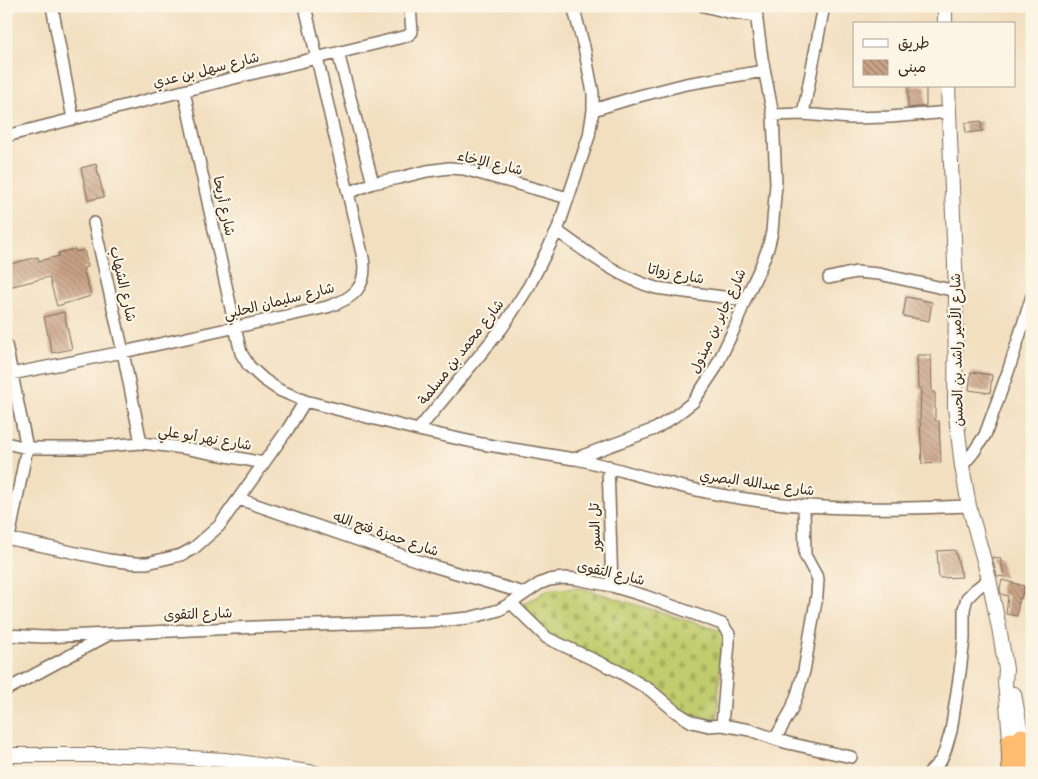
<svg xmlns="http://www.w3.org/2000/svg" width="1038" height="779" viewBox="0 0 1038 779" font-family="'Balsamiq Sans','Playpen Sans Arabic',sans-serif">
  <defs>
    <pattern id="cemetery-stones" width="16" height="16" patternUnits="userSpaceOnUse" patternTransform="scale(1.25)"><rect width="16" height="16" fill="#c0cc6d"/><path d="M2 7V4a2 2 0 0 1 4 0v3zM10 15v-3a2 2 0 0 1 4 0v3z" fill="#a6af5e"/></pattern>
    <pattern id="building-back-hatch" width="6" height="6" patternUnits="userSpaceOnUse" patternTransform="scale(1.25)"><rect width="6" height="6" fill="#c8a185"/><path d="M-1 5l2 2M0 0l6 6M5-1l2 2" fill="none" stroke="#a4836c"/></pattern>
  </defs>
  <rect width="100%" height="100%" fill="#fcf5e5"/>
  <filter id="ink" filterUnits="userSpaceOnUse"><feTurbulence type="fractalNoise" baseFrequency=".02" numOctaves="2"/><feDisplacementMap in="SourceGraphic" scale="10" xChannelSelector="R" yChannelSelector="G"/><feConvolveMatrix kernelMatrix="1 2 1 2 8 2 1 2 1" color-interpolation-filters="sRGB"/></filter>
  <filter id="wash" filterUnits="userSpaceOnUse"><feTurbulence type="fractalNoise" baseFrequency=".0096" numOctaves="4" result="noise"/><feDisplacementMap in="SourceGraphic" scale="20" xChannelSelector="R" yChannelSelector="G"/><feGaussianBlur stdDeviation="1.12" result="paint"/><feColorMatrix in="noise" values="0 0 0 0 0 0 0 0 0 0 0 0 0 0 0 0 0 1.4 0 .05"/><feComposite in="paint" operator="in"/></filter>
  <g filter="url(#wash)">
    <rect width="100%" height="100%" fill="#f2dfc0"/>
    <path fill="url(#cemetery-stones)" stroke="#7e7b46" d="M 582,588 L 721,631 L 726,639 L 721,648 L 717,720 L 682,712 L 611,670 L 555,646 L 520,606 L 550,589 Z"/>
    <g id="blocks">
      <path fill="url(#building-back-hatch)" d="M 908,86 L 926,86 L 926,106 L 908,108 Z
        M 981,121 L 982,131 L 966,133 L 965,123 Z
        M 96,164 L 104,197 L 88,200 L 81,168 Z
        M 75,249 L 75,252 L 84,250 L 88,267 L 83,268 L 91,296 L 57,306 L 49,277 L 9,287 L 6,277 L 6,265 L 38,257 L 39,261 L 59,256 L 58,253 Z
        M 906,297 L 932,302 L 929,321 L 903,316 Z
        M 64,312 L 72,349 L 52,353 L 44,317 Z
        M 917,355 L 931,355 L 932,392 L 935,392 L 935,421 L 939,421 L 941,463 L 922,464 L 920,420 L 921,388 L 918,388 Z
        M 971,372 L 992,375 L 990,393 L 969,390 Z
        M 955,550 L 962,577 L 939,578 L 937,551 Z
        M 992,557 L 1000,558 L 1005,577 L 997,576 Z
        M 1002,580 L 1024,586 L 1021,599 L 1019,598 L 1017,616 L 1006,614 L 1008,596 L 1001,594 L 1000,588 Z"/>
    </g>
  </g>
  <g filter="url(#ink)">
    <use href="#blocks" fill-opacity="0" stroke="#7b6957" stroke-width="1"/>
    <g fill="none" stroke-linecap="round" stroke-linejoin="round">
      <g stroke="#7b6957" stroke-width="14">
        <path id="minor" d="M 52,6 L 73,119
          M 704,6 L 728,12 L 757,16
          M 338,53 L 373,183
          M 184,91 L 235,327 L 241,353 L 249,366 L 263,379 L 279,390 L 305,401 L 418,430 L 482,444 L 574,459 L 655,429 L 675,416 L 693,402 L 715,369 L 735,327 L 745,300 L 761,266 L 768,248 L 772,232 L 776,184 L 773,115 L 762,58 L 755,6
          M 593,110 L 639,96 L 686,84 L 764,71
          M 803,114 L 824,6
          M 773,115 L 803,114 L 850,118 L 890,117 L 949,112
          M 6,136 L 246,75 L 407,36 L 412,32 L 410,6
          M 348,193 L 373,183 L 399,178 L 427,171 L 449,168 L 464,169 L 568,198
          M 94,223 L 123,352 L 141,443
          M 557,231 C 588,253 618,277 656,288 L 745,300
          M 829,278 L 856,272 L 879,274 L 956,291
          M 6,345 L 27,448 L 9,538
          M 6,375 L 123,352 L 327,307 C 353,299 368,287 363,258 L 305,6
          M 418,430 L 502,328 L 529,286 L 557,231 L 589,136 L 593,110 L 593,93 L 584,47 L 573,6
          M 6,443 L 27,448 L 82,448 L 141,443 L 184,448 L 264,463
          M 576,459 C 606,465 634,475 664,482 C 693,490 723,496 753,500 C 824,511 897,509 969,506
          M 608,466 L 612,586
          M 962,466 L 973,453 L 985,435 L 1008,372 L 1032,296
          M 239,499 L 433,566 L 524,593
          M 6,538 L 109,560 L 134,563 L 147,563 L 181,555 L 194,548 L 219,526 L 288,429 L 305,401
          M 511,603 L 547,638 L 618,671 L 650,690 L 676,712 L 692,722 L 709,726 L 722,725
          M 6,635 L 44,637 L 256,627 L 438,621 L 469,618 L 485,614 L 499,610 L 511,603 L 539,584 L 549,580 L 564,578 L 577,579 L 612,586 L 645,596 L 722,624 L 729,634 L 729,642 L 722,725 L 750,730 L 775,739 L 791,711 L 797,695 L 804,671 L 817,595 L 818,579 L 805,555 L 804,507
          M 6,690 L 108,635
          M 775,739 L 788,743 L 851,757
          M 929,773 L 941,760 L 945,751 L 951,731 L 960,672 L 964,639 L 964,609 L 967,598 L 976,589 L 989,579"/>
      </g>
      <g stroke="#7b6957" stroke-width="16">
        <path id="tertiary" d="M 945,6 L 945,24
          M 948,86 L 956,291 L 955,407 L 962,466 L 969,506 L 989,579 L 1000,633 L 1006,669 L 1005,682 L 1010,738 L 1009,752
          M 1014,694 L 1022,738
          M 6,755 L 139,755 L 225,760 L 315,773"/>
      </g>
      <g stroke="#7b6957" stroke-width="21">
        <path id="trunk" d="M 1022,738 L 1026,773
          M 1011,742 L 1012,773"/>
      </g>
      <use href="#minor" stroke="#fff" stroke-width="11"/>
      <use href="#tertiary" stroke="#fff" stroke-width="14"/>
      <use href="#trunk" stroke="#fdbc70" stroke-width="19"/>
    </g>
  </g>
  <g text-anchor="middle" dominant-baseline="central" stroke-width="4.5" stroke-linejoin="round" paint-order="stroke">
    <g font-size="14" fill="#3b2a1e" stroke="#fcf5e5">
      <text transform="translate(206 70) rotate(-14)">شارع سهل بن عدي</text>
      <text transform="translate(490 163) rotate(13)">شارع الإخاء</text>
      <text transform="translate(224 206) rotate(78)">شارع أريحا</text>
      <text transform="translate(676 274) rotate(11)">شارع زواتا</text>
      <text transform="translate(123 284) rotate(77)">شارع الشهاب</text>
      <text transform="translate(279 301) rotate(-14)">شارع سليمان الحلبي</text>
      <text transform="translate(718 321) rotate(-65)">شارع جابر بن مبذول</text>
      <text transform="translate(957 350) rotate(-91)">شارع الأمير راشد بن الحسن</text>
      <text transform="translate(461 352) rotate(-52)">شارع محمد بن مسلمة</text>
      <text transform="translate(205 438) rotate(9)">شارع نهر أبو علي</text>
      <text transform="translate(757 483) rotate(8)">شارع عبدالله البصري</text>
      <text transform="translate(595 527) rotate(-92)">تل السور</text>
      <text transform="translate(386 534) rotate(19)">شارع حمزة فتح الله</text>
      <text transform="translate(611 573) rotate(13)">شارع التقوى</text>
      <text transform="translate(198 614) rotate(-2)">شارع التقوى</text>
    </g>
  </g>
  <rect width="1038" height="779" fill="none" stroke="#fcf5e5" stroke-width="25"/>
  <rect x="853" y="22" width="162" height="65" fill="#fcf5e5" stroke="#afa495"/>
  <rect x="863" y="39" width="25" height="8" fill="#ffffff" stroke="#afa495"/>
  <text x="898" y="48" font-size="15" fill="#3b2a1e">طريق</text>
  <rect x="863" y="60" width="25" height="15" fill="url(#building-back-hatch)" stroke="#afa495"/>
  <text x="898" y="72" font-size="15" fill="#3b2a1e">مبنى</text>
</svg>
